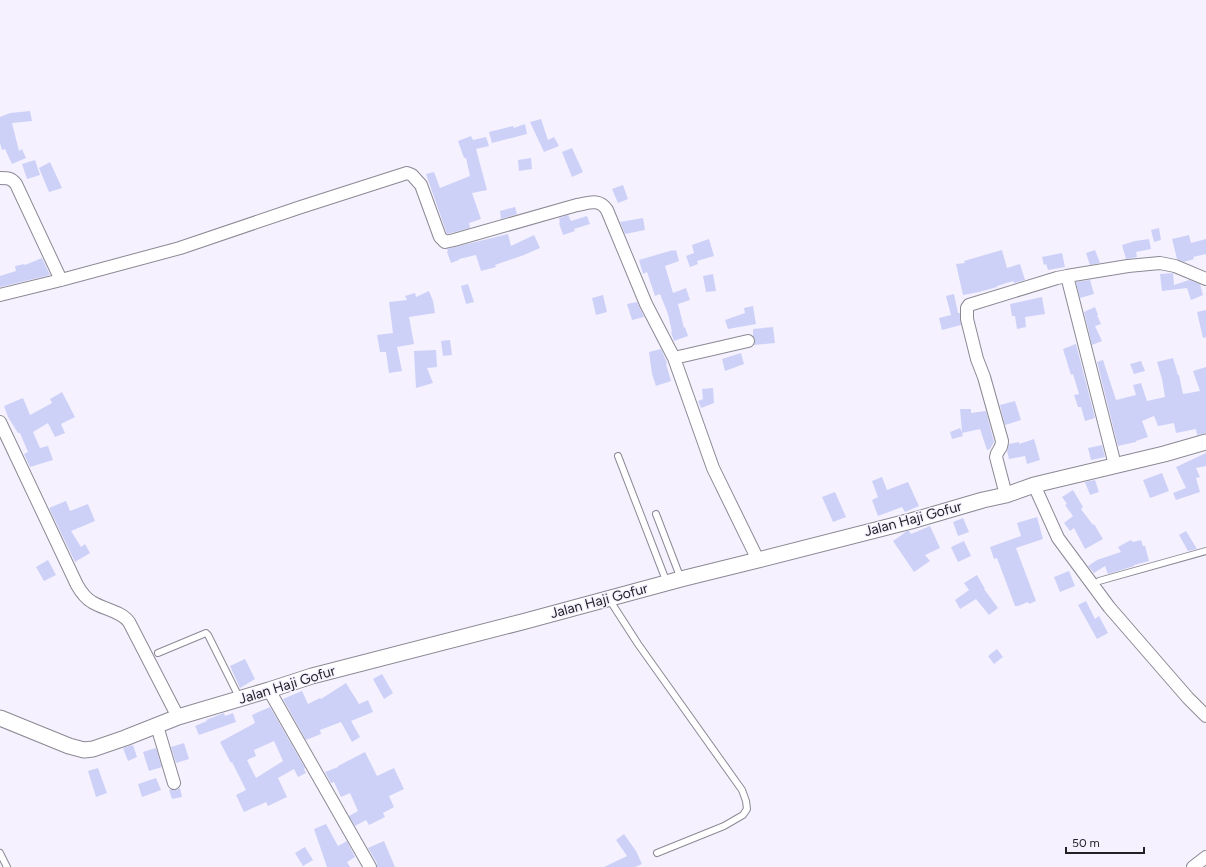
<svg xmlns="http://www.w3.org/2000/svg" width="1206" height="867" viewBox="0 0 1206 867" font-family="Figtree,sans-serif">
  <rect width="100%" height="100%" fill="#f5f1ff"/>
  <path fill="#cdd1f8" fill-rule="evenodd" d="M 30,111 L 32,121 L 12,123 L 19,151 L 22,149 L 26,158 L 12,164 L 5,149 L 2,150 L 0,143 L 0,117 L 10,113 Z
    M 541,119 L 548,140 L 554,137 L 559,146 L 544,152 L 530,122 Z
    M 525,124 L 527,134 L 492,143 L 489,132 L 513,126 L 514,128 Z
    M 471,136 L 473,140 L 486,137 L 489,146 L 476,149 L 487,190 L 472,193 L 481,219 L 469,223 L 470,228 L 447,234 L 426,174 L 434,172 L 440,188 L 470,176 L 466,158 L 464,158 L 458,141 Z
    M 572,148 L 583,172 L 572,177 L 562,152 Z
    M 531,158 L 532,169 L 519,171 L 518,160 Z
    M 35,160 L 40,175 L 27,179 L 22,164 Z
    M 50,162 L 62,188 L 49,192 L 39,168 Z
    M 623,185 L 628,199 L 618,203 L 612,189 Z
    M 515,207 L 517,214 L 501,219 L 500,211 Z
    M 568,215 L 571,221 L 587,216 L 590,224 L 574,229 L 575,231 L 563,235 L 559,223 L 560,222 L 559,218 Z
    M 643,218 L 645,230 L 625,234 L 620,222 Z
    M 1159,228 L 1161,240 L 1154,242 L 1151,230 Z
    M 508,234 L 511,246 L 534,235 L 540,248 L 524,255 L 495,265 L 496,267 L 481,271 L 476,255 L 459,259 L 459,260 L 451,263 L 447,252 L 448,251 L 447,249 Z
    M 1189,235 L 1191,243 L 1206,239 L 1206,254 L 1193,257 L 1194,259 L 1184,262 L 1177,259 L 1172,239 Z
    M 709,239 L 714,256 L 697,261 L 698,264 L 690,267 L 686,256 L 694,253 L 692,245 Z
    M 1149,239 L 1151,249 L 1136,252 L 1137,257 L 1126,259 L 1122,245 L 1135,241 Z
    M 673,250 L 673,251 L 676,250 L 679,261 L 665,266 L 673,293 L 686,288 L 690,300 L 678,304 L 684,328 L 685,327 L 688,336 L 674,341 L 671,332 L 672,332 L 668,314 L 660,294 L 655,296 L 647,272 L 643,274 L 639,260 Z
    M 1002,250 L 1007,268 L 1020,264 L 1025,280 L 1014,283 L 1013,281 L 997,286 L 997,287 L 979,292 L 963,295 L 956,264 L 965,263 L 964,261 L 981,256 Z
    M 1095,250 L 1100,263 L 1090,265 L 1086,253 Z
    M 1062,253 L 1065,267 L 1048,270 L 1046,264 L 1044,265 L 1042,257 Z
    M 42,258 L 50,275 L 0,287 L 0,276 L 16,271 L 15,266 L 24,264 L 25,265 Z
    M 1173,273 L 1174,285 L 1189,280 L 1200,284 L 1203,295 L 1191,300 L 1187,288 L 1162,291 L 1160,274 Z
    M 713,274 L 716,291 L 706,292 L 703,276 Z
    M 1090,280 L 1094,294 L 1080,298 L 1076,282 Z
    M 468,284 L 474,302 L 466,304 L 461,286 Z
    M 429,291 L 433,301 L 435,313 L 409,317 L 414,344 L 397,347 L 402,371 L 389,373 L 386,352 L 380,352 L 377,335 L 393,333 L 389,302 L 407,300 L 405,296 L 415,293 L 416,297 Z
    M 954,294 L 958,313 L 960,313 L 961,325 L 942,330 L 939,318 L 951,315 L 946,296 Z
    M 603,295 L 607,312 L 596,315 L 592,298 Z
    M 1042,297 L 1045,314 L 1025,317 L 1026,327 L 1017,329 L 1015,316 L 1012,316 L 1010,304 Z
    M 637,302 L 644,317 L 632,320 L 627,304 Z
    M 753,306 L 756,324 L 728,329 L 725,320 L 745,313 L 744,308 Z
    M 1095,307 L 1098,315 L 1097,315 L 1101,324 L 1095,326 L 1102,341 L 1092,345 L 1084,312 Z
    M 1206,310 L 1206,337 L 1203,338 L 1197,312 Z
    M 773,327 L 775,343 L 754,345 L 755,340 L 753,336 L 753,329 Z
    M 450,340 L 452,355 L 443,356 L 441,341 Z
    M 1076,344 L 1095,418 L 1085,421 L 1081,407 L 1078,407 L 1074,395 L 1079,394 L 1073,374 L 1071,375 L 1063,349 Z
    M 661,349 L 665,358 L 667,364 L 666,364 L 671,381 L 656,386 L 652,374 L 649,352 Z
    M 436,350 L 437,367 L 427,368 L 433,383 L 416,388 L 414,351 Z
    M 741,353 L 744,364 L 725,371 L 722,359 Z
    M 1173,358 L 1178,375 L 1179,375 L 1183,394 L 1200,391 L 1193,371 L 1206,367 L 1206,433 L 1197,435 L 1196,429 L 1176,433 L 1174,423 L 1158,426 L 1154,416 L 1142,421 L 1148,437 L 1136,441 L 1136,442 L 1118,446 L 1097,362 L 1103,360 L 1116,400 L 1136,395 L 1133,385 L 1141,383 L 1147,401 L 1165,397 L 1162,379 L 1157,362 Z
    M 1141,361 L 1145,371 L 1134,374 L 1130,364 Z
    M 713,388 L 714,403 L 701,408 L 698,401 L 703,399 L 702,389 Z
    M 62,392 L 75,417 L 61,424 L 65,433 L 55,437 L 48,423 L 33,432 L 40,448 L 48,446 L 53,460 L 30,467 L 24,454 L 28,452 L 20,433 L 18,433 L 8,417 L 4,406 L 23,398 L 30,415 L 52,403 L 50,399 Z
    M 1015,401 L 1021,420 L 1005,425 L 1000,405 Z
    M 960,409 L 971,409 L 971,413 L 986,411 L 994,442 L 990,449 L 987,450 L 980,429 L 962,433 L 963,436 L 952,439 L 950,432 L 960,428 L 962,432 Z
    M 1034,439 L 1040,460 L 1027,464 L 1025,456 L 1009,459 L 1007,451 L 1009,444 L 1019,442 L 1019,444 Z
    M 1102,445 L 1105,457 L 1091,460 L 1088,448 Z
    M 1206,453 L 1206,466 L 1196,468 L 1200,477 L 1196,478 L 1200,492 L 1176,500 L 1173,493 L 1186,488 L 1176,467 Z
    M 1162,473 L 1169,491 L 1150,498 L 1143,480 Z
    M 882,477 L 887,490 L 908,482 L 919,506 L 905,512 L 902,507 L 878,516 L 872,500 L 878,497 L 872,481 Z
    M 1095,480 L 1099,492 L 1090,495 L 1085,482 Z
    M 1073,490 L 1083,507 L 1081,509 L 1093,525 L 1094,524 L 1103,539 L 1085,549 L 1074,528 L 1070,531 L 1064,523 L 1073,516 L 1065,505 L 1067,504 L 1062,497 Z
    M 835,492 L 846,517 L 833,522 L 822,497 Z
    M 66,501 L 70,511 L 88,504 L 95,521 L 71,531 L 81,547 L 85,544 L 90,553 L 75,562 L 49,508 Z
    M 1037,517 L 1043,539 L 1016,548 L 1036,601 L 1029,604 L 1028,602 L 1018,606 L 1015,606 L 997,558 L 994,559 L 990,547 L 1021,536 L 1017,523 Z
    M 963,518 L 969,532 L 958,536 L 953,522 Z
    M 930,526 L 940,548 L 925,555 L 930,561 L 914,572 L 893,541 L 907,531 L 909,531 L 911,534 Z
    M 1186,531 L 1197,549 L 1188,551 L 1179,535 Z
    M 1131,540 L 1133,542 L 1141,540 L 1143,546 L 1145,546 L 1149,561 L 1134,565 L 1134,566 L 1108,574 L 1105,566 L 1094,573 L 1088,566 L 1097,560 L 1121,552 L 1118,547 Z
    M 964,541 L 971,556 L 958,562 L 951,547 Z
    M 48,560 L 56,575 L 44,581 L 36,567 Z
    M 1069,571 L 1075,586 L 1060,592 L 1054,577 Z
    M 977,575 L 985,589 L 984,589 L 998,608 L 989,615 L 976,599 L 960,609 L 955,600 L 969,590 L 964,583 Z
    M 1086,601 L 1095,619 L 1099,616 L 1108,633 L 1097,639 L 1078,605 Z
    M 997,649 L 1003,657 L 994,664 L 988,656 Z
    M 245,659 L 255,679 L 240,688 L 230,666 Z
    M 382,674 L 393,693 L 384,699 L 373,679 Z
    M 346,683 L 359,704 L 368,700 L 373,712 L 351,721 L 360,737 L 352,742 L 341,722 L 320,730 L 321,734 L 306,740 L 283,699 L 302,691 L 308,704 L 320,698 L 321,699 Z
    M 270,707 L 305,768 L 304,769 L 306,773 L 298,777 L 294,769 L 278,778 L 287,797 L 268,806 L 266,802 L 244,812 L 236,795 L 246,790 L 232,762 L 231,763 L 220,742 L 255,723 L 252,715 ZM 274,741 L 283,761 L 256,778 L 247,760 L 256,756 L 254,750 Z
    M 224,713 L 225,716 L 233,713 L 236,722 L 199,735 L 195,726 L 207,721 L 206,720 Z
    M 184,743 L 189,759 L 176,763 L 171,747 Z
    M 133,745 L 137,757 L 128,761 L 123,748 Z
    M 156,748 L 162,767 L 149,771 L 143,752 Z
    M 365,752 L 377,776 L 394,768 L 404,789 L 389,796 L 394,807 L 383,813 L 385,817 L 369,825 L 366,820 L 355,826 L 349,816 L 358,811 L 350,793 L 341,797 L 334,782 L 331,783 L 325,772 L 338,767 L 338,766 Z
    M 98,768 L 107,793 L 96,797 L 88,771 Z
    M 156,778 L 161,790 L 142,797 L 138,784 Z
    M 180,788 L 182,797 L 172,799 L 169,790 L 176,790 Z
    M 326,824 L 338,846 L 347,841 L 355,857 L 347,862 L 350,867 L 327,867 L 314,829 Z
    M 624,834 L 636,851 L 642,864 L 635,867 L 604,867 L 627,856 L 616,840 Z
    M 384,841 L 395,867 L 377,867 L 377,863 L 368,848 Z
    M 305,847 L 313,860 L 303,866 L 295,853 Z"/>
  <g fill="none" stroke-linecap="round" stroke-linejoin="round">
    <g stroke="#8c8994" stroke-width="8">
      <path id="service" d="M 618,456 L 667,583
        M 656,514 L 681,579
        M 1099,581 L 1206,551
        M 609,599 L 638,644 L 742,790 L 746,801 L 747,809 L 743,815 L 724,826 L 657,853
        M 158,653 L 206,633 L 208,635 L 240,699
        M 0,853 L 7,867"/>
    </g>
    <g stroke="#8c8994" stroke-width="14">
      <path id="minor" d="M 0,178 C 8,178 11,178 16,184 L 61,280
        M 1067,276 L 1128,266 L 1160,263 L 1175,266 L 1206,279
        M 0,295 L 61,280 L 180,248 L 301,207 L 407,173 L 412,175 L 421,185 L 440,237 L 445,242 L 454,240 L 577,205 C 589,203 599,198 607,210 L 646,304 L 674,358 L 713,468 L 758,560
        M 674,358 L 748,341
        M 0,422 L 77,585 C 81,592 85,598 92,602 C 103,609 121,611 129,622 L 178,717
        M 1034,485 L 1058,538 L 1109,607 L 1188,698 L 1206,716
        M 1006,495 L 996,457 C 997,449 1002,450 1002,441 L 984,377 L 977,359 L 967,319 L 967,308 L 969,305 L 1057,278 L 1067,276 L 1115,465
        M 269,690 L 370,867
        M 157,726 L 174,783
        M 1193,867 L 1206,857"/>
    </g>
    <g stroke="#8c8994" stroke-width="17">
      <path id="tertiary" d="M 0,718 L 69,746 L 84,750 L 93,749 L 125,738 L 178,717 L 269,690 L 312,676 L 522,622 L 681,579 L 758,560 L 911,521 L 983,500 L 1006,495 L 1034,485 L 1164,454 L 1206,442"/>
    </g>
    <use href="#service" stroke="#fff" stroke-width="6"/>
    <use href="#minor" stroke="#fff" stroke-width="12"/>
    <use href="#tertiary" stroke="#fff" stroke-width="15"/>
  </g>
  <g text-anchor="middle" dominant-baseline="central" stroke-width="3" stroke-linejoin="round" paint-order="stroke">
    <g font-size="14" fill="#222125" stroke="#f5f1ff">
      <text transform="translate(913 519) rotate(-15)">Jalan Haji Gofur</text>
      <text transform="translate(599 601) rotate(-15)">Jalan Haji Gofur</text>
      <text transform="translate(287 685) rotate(-17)">Jalan Haji Gofur</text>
    </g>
  </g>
  <path d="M1066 847v6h78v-6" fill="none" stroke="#222125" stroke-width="2"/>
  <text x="1072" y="847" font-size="12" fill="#222125" stroke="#f5f1ff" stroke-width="3" paint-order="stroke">50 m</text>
</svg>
